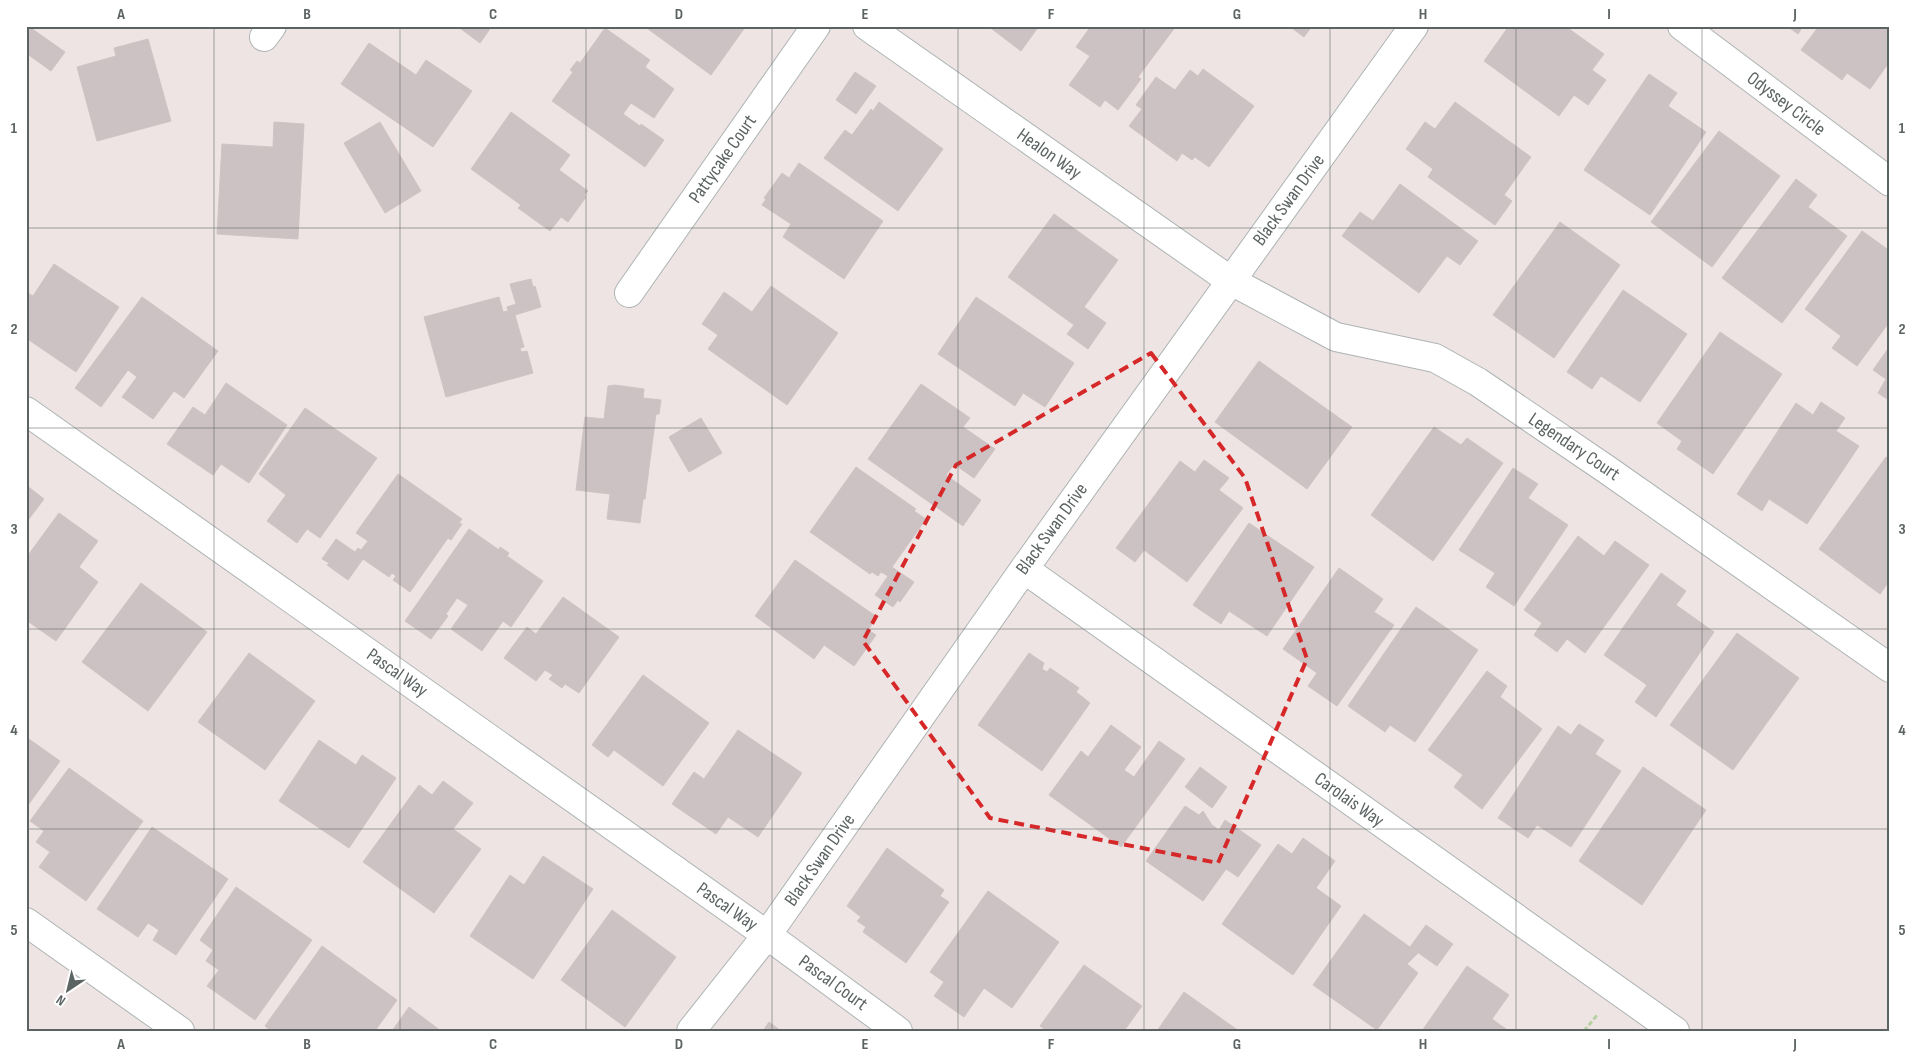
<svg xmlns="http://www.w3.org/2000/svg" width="1916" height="1057" viewBox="0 0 1916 1057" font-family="'Sofia Sans Condensed',sans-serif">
  <rect width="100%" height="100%" fill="#eee4e4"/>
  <path fill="#ccc2c3" stroke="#d2c2c3" d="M 457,26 L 492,26 L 480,43 Z
    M 644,26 L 746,26 L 711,75 Z
    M 988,26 L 1039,26 L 1021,51 Z
    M 1091,26 L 1176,26 L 1138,77 L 1141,79 L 1118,110 L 1105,100 L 1100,107 L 1069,85 L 1090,56 L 1076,47 Z
    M 1289,26 L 1312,26 L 1304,37 Z
    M 1509,26 L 1565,26 L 1604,54 L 1592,70 L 1606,80 L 1588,105 L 1574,95 L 1559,116 L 1484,61 Z
    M 1787,26 L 1803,26 L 1798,34 Z
    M 1819,26 L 1890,26 L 1890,61 L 1870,89 L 1847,73 L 1842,80 L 1801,50 Z
    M 31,28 L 65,52 L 51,71 L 26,53 L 26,34 Z
    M 605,28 L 650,60 L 645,67 L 674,89 L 654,118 L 631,103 L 623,114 L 640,126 L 641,124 L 664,140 L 645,167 L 552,101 L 573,72 L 570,70 L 577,61 L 580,63 Z
    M 148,39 L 171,121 L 97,141 L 77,67 L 116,56 L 114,48 Z
    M 369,43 L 416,75 L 426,60 L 472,91 L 433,147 L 341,84 Z
    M 1203,69 L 1254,106 L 1209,167 L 1195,157 L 1192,160 L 1182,153 L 1177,161 L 1129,126 L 1142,109 L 1136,105 L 1156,77 L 1175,90 L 1190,70 L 1198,76 Z
    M 855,72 L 876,86 L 856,114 L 836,100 Z
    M 1649,74 L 1677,93 L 1668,106 L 1706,132 L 1650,215 L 1584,170 Z
    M 879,102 L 943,149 L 898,211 L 824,158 L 845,130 L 852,135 L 871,109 L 873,111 Z
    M 1455,102 L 1531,157 L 1504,195 L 1512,201 L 1495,225 L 1428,177 L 1433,169 L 1406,149 L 1425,122 L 1435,129 Z
    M 511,112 L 570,155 L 559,170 L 588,191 L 584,195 L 586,197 L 568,222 L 561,217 L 550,231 L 518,208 L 521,205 L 471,169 Z
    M 274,122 L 304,124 L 298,239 L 217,234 L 222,144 L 273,147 Z
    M 380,122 L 421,191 L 385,213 L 344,143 Z
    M 1719,131 L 1780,176 L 1712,267 L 1651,222 Z
    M 799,163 L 883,221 L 844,279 L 783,237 L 791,224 L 762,205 L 766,199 L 764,198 L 782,173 L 789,178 Z
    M 1796,179 L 1817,195 L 1808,207 L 1847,236 L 1782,323 L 1722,278 Z
    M 1400,184 L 1478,241 L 1460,265 L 1447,256 L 1419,293 L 1342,236 L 1360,212 L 1373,221 Z
    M 1054,214 L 1118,260 L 1084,307 L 1106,323 L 1088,349 L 1067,334 L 1074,325 L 1008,277 Z
    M 1560,222 L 1620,265 L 1554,358 L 1493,315 Z
    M 1862,231 L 1890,251 L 1890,321 L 1857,366 L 1832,348 L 1841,336 L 1805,309 Z
    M 54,264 L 119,307 L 76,372 L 26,338 L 26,292 L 33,296 Z
    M 531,279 L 533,287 L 535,286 L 541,307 L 515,315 L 524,347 L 520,348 L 521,352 L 527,351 L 533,373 L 446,397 L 424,317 L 499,297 L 503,312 L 508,311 L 507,307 L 516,304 L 510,284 Z
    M 771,286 L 838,333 L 787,405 L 708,349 L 718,335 L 702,324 L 724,292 L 752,312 Z
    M 1623,290 L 1687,334 L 1640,402 L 1601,376 L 1592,389 L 1567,372 Z
    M 142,297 L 218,351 L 184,398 L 174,391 L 153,419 L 122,397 L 137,377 L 128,370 L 101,407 L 75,388 Z
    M 976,297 L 1074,363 L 1045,407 L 1023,393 L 1015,406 L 938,354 Z
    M 1720,332 L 1782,374 L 1713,474 L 1677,449 L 1682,441 L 1657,423 Z
    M 1890,346 L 1890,401 L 1878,393 L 1886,379 L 1873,370 Z
    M 1259,361 L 1352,427 L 1307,489 L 1215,422 Z
    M 226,383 L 287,425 L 249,483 L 221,464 L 213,475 L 167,444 L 193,407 L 205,415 Z
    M 921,384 L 970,418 L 963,427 L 995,449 L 974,478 L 954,464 L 946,475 L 981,500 L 963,526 L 868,459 Z
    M 615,385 L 644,389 L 643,398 L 661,400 L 659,414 L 656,414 L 645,499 L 643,499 L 640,523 L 607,519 L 610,494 L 576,490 L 585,417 L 604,419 L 608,386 Z
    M 1821,402 L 1845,418 L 1836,431 L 1859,446 L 1807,524 L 1769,499 L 1762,511 L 1737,494 L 1796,403 L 1813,415 Z
    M 305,408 L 377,458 L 320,538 L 307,529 L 297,543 L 267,521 L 286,495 L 259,474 Z
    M 701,418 L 722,453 L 689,472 L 669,437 Z
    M 1434,427 L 1461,445 L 1467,438 L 1503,463 L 1433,561 L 1371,515 Z
    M 1886,457 L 1890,459 L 1890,580 L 1880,594 L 1819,549 Z
    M 1204,460 L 1229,478 L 1219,490 L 1243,508 L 1187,582 L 1144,550 L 1135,562 L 1116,548 L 1180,461 L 1195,472 Z
    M 856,467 L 916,509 L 914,511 L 926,519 L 892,567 L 914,582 L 900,602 L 898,600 L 893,607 L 875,595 L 888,576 L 881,572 L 878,576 L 872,572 L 870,574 L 810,532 Z
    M 1513,468 L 1538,484 L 1528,498 L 1568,525 L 1514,606 L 1486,587 L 1495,573 L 1459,550 Z
    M 398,474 L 462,519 L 459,523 L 462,524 L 451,540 L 448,538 L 410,592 L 393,580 L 396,576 L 392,573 L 389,577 L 363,559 L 348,580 L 327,565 L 329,563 L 322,559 L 336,539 L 355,552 L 358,548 L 361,550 L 368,541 L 356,533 Z
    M 26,485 L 44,499 L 26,523 Z
    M 59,513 L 98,541 L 79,567 L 98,582 L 56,641 L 26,620 L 26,558 Z
    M 1249,523 L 1314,567 L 1267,636 L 1229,611 L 1221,624 L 1193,605 Z
    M 469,529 L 499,550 L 500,547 L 509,553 L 507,556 L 543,581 L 511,627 L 503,621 L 482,651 L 451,629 L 468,605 L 457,598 L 446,614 L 448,616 L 431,639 L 405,621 Z
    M 1578,536 L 1604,556 L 1615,541 L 1649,565 L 1585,653 L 1567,639 L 1557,652 L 1534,635 L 1542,623 L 1524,610 Z
    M 795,560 L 877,617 L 868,630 L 876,635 L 854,666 L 824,645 L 814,659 L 755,616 Z
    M 1339,568 L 1383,599 L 1374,612 L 1394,625 L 1337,706 L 1308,686 L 1317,673 L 1283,649 Z
    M 1661,573 L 1686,591 L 1676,605 L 1714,632 L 1656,717 L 1635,702 L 1647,685 L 1604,655 Z
    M 141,583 L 207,632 L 148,711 L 82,662 Z
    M 563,597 L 619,637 L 579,693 L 565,684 L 562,688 L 549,679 L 553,675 L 545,670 L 536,681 L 504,658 L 527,627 L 536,634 Z
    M 1416,607 L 1478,650 L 1415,742 L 1390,725 L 1385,732 L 1348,706 Z
    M 1737,633 L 1799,678 L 1733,770 L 1670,725 Z
    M 249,653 L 315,701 L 265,770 L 198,722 Z
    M 1029,653 L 1044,663 L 1042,669 L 1047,672 L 1050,668 L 1079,688 L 1076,692 L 1090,703 L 1042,771 L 978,725 Z
    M 1487,671 L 1507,686 L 1500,697 L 1542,729 L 1482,809 L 1454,787 L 1463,775 L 1428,750 Z
    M 643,675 L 709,723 L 663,786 L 614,750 L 608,757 L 592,745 Z
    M 1579,724 L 1604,740 L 1595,754 L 1621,771 L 1571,847 L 1537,825 L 1528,838 L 1498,818 L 1558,726 L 1571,735 Z
    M 1111,725 L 1141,747 L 1124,770 L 1134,777 L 1159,741 L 1185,759 L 1121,847 L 1049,795 L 1081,751 L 1088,757 Z
    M 738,730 L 802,773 L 758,837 L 728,817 L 716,834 L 672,804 L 694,772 L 704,779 Z
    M 26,737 L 60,761 L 26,808 Z
    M 319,740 L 356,765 L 362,755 L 396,778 L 349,848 L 279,801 Z
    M 1200,767 L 1227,787 L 1212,808 L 1185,787 Z
    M 1643,767 L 1706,810 L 1642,905 L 1579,861 Z
    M 69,768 L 143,821 L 86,901 L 39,867 L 50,852 L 36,842 L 44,831 L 30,821 Z
    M 443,781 L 473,803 L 453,829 L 481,849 L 434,913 L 363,862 L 419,785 L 432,795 Z
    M 1185,806 L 1199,815 L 1203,811 L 1212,825 L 1219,830 L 1225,820 L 1261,845 L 1238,877 L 1226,869 L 1203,901 L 1146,861 Z
    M 152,827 L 228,879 L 176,955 L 153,940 L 159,930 L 148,923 L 138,937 L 97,909 Z
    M 1303,838 L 1335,861 L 1316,888 L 1341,906 L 1293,975 L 1222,924 L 1278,844 L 1292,854 Z
    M 887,848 L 944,890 L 940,896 L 949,902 L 906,963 L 863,932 L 866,927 L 857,921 L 861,917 L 847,906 Z
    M 543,856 L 593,889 L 533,979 L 470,936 L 510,875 L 524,885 Z
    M 236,887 L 312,940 L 255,1020 L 207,986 L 219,970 L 206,961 L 213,950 L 200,940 Z
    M 988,891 L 1059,942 L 1012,1008 L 984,988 L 964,1017 L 934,996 L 944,982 L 930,972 Z
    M 612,910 L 676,957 L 625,1027 L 561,980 Z
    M 1364,914 L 1418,953 L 1407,964 L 1418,973 L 1377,1030 L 1313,985 Z
    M 1426,925 L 1453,944 L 1437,966 L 1410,947 Z
    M 322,946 L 397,1000 L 375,1031 L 271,1031 L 265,1026 Z
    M 1084,965 L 1142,1006 L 1124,1031 L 1047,1031 L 1040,1026 Z
    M 1467,966 L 1509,995 L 1492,1019 L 1506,1029 L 1505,1031 L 1422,1031 Z
    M 1184,992 L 1239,1031 L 1157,1031 Z
    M 409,1007 L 441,1031 L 392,1031 Z
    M 769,1022 L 781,1031 L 763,1031 Z"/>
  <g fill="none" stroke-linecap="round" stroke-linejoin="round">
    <g stroke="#adb4b3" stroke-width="30">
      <path id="minor" d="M 867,26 L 1231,281 L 1336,337 L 1435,358 L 1478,382 L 1606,469 L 1890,668
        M 1682,26 L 1890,182
        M 264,37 L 272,26
        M 629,293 L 816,26
        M 26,411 L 767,935 L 898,1031
        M 1024,569 L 1675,1031
        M 691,1031 L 767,935 L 1024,569 L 1414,26"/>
    </g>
    <g stroke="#adb4b3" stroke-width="30">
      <path id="tertiary" d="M 26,922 L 180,1031"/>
    </g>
    <path stroke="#b7d1a2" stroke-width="3" stroke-dasharray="5 2.5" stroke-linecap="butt" d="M 1584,1031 L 1598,1014"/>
    <use href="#minor" stroke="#fff" stroke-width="28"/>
    <use href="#tertiary" stroke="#fff" stroke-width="28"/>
  </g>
  <path fill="none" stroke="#d62828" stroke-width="4" stroke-dasharray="10 6" stroke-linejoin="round" d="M 1151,353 L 1245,478 L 1307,659 L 1218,863 L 990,818 L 863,641 L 956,465 Z"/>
  <path fill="none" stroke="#5c6463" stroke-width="1" stroke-opacity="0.55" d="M 214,26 L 214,1031M 400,26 L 400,1031M 586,26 L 586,1031M 772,26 L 772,1031M 958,26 L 958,1031M 1144,26 L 1144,1031M 1330,26 L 1330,1031M 1516,26 L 1516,1031M 1702,26 L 1702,1031M 26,228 L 1890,228M 26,428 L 1890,428M 26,629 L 1890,629M 26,829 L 1890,829"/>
  <g text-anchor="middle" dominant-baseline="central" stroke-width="4" stroke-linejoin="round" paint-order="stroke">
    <g font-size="19" fill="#5c6463" stroke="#fff">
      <text transform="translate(1786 104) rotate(37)">Odyssey Circle</text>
      <text transform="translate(1049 154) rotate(35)">Healon Way</text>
      <text transform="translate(723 159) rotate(-55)">Pattycake Court</text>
      <text transform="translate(1289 200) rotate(-54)">Black Swan Drive</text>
      <text transform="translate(1574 447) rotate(34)">Legendary Court</text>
      <text transform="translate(1052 529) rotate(-54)">Black Swan Drive</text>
      <text transform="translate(397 673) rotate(35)">Pascal Way</text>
      <text transform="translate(1349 800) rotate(35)">Carolais Way</text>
      <text transform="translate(820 860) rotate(-55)">Black Swan Drive</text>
      <text transform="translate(727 907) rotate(35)">Pascal Way</text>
      <text transform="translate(833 983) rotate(36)">Pascal Court</text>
    </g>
  </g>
  <rect width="1916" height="1057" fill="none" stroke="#ffffff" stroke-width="55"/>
  <g transform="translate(68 990) rotate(215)" stroke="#ffffff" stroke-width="4" paint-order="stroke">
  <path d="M0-4L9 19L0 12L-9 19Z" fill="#5c6463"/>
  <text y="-8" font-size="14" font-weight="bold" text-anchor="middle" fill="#5c6463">N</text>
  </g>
  <rect x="28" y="28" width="1860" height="1002" fill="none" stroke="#5c6463" stroke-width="2"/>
  <g font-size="16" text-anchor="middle" font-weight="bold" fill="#5c6463">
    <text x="121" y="19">A</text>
    <text x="307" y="19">B</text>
    <text x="493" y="19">C</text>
    <text x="679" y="19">D</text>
    <text x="865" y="19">E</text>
    <text x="1051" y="19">F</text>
    <text x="1237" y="19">G</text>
    <text x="1423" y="19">H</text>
    <text x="1609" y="19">I</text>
    <text x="1795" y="19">J</text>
    <text x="14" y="133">1</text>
    <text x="1902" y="133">1</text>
    <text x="14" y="334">2</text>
    <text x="1902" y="334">2</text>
    <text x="14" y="534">3</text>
    <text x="1902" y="534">3</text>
    <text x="14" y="735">4</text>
    <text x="1902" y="735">4</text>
    <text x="14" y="935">5</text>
    <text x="1902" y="935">5</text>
    <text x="121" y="1049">A</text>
    <text x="307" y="1049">B</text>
    <text x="493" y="1049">C</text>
    <text x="679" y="1049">D</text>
    <text x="865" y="1049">E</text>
    <text x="1051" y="1049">F</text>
    <text x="1237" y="1049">G</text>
    <text x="1423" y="1049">H</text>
    <text x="1609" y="1049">I</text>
    <text x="1795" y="1049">J</text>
  </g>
</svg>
